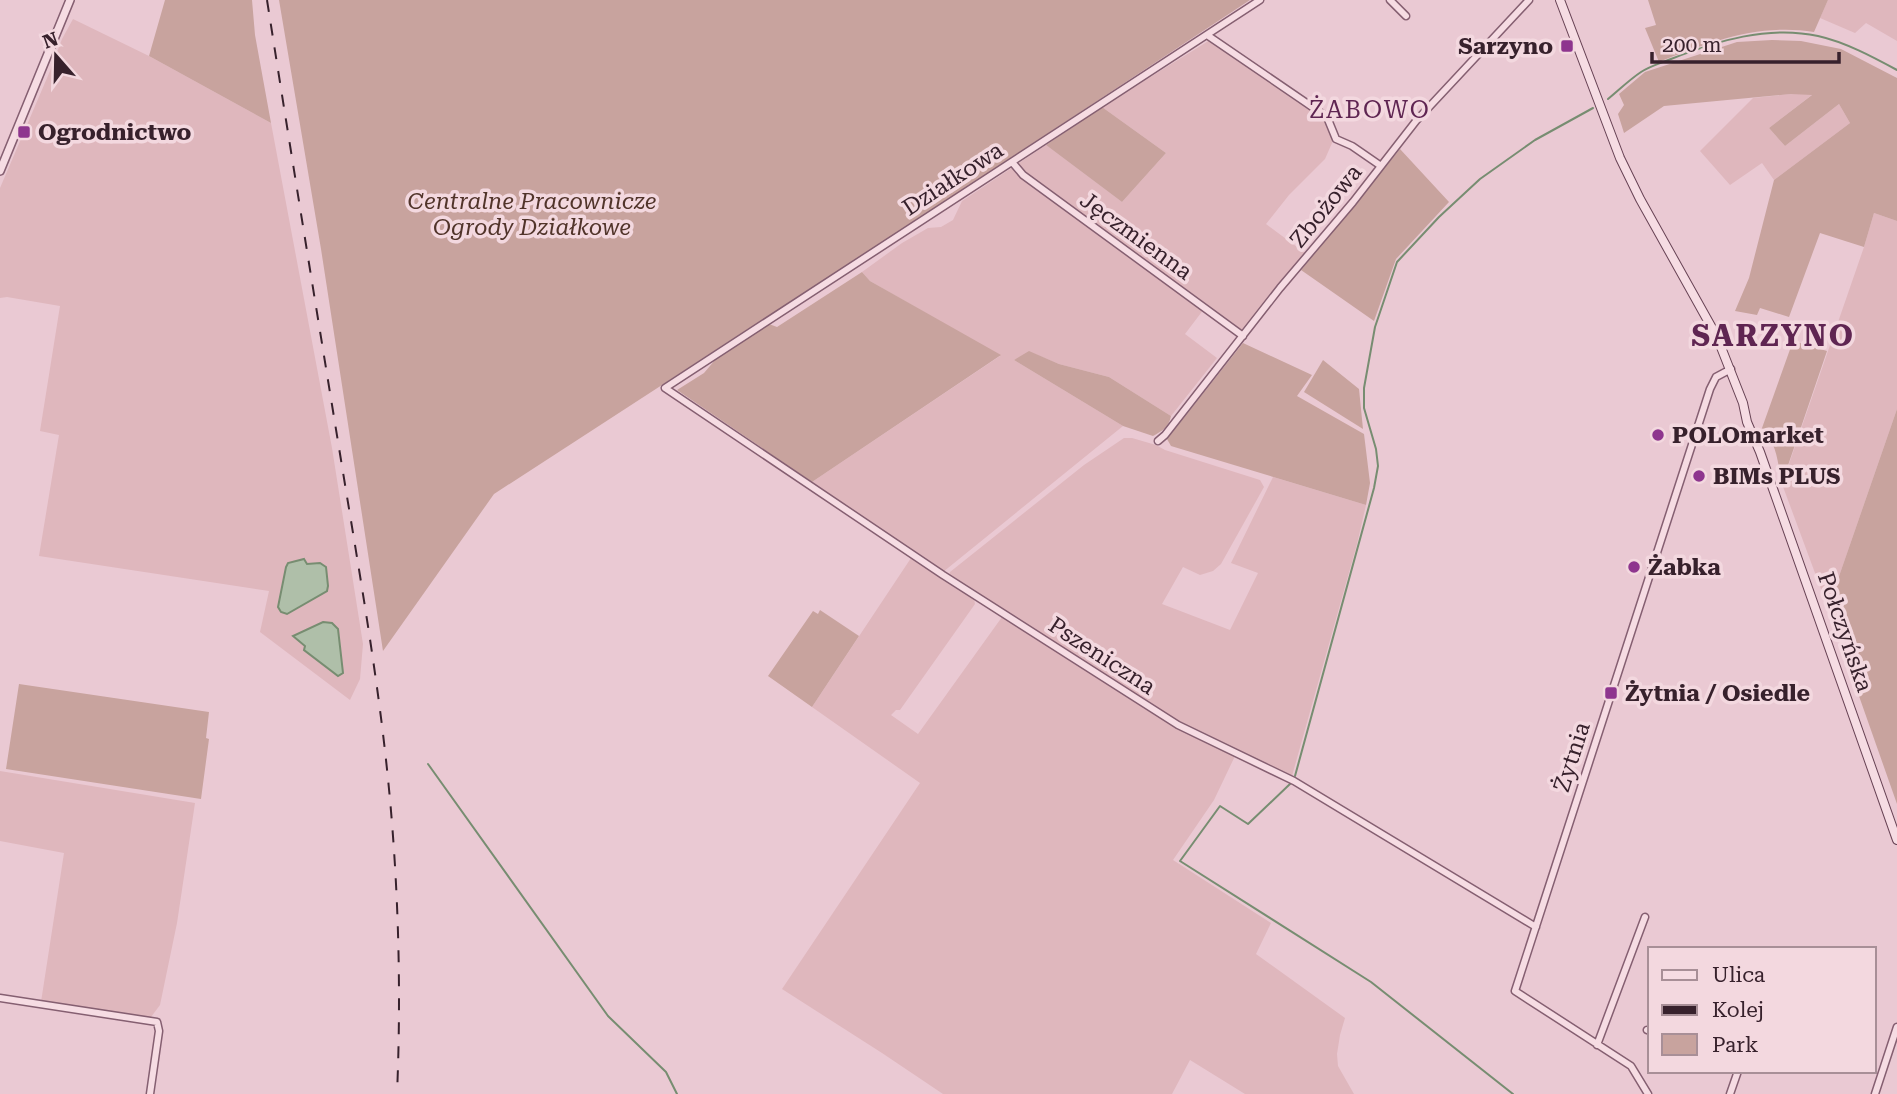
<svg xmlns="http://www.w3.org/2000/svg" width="1897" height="1094" viewBox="0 0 1897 1094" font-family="'Roboto Serif',serif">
  <rect width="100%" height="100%" fill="#eac9d3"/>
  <path fill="#dfb7bd" d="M 1828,0 L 1897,0 L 1897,41 L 1866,23 L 1855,33 L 1820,18 Z
    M 73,19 L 149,56 L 271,123 L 332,448 L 363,644 L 360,679 L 350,700 L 260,632 L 269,591 L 39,556 L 59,435 L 40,431 L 60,306 L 7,297 L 0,298 L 0,188 L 50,71 L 62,39 Z
    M 1210,40 L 1326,120 L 1333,136 L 1332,143 L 1325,159 L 1289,195 L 1266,224 L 1305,253 L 1244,330 L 1242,330 L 1207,305 L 1185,334 L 1217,358 L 1171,416 L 1109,377 L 1059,364 L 1030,352 L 1014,360 L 1123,426 L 943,572 L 812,482 L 1000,356 L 870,281 L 862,272 L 902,243 L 928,228 L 941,227 L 953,220 L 962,201 L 1046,145 L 1122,202 L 1166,153 L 1102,107 Z
    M 1791,94 L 1813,94 L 1769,128 L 1785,146 L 1839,104 L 1850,123 L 1774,180 L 1762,163 L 1730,185 L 1700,151 L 1753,98 Z
    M 1874,213 L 1897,221 L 1897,409 L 1828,608 L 1782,484 L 1864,247 Z
    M 1124,438 L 1132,438 L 1156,445 L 1165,450 L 1260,480 L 1264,487 L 1221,564 L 1213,571 L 1200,575 L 1183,567 L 1162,604 L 1230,630 L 1258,573 L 1231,563 L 1273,477 L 1366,505 L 1357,544 L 1292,776 L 1182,725 L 949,576 L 950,572 L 1084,465 Z
    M 911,558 L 974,599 L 975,604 L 900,710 L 896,710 L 891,715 L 918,734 L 1002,617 L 1179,729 L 1235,756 L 1214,800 L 1173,860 L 1271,923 L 1256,954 L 1345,1018 L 1340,1035 L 1337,1054 L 1338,1066 L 1354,1094 L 1245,1094 L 1190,1060 L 1172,1094 L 943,1094 L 882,1053 L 782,989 L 920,783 L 812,707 Z
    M 0,771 L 195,803 L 177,923 L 160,1005 L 151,1017 L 145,1018 L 41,1002 L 64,853 L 0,841 Z"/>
  <path fill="#c8a39e" d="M 165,0 L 252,0 L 255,35 L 271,123 L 149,56 Z
    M 279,0 L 1250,0 L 967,187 L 494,494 L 383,651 L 321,249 Z
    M 1648,0 L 1828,0 L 1814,32 C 1759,23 1709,42 1659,62 L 1645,28 L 1656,25 Z
    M 1772,40 L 1801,41 L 1841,49 L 1897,78 L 1897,221 L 1874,213 L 1864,247 L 1820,233 L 1789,317 L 1760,308 L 1757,315 L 1735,311 L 1749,278 L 1774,180 L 1850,123 L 1839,104 L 1785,146 L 1769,128 L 1812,95 L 1791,94 L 1664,106 L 1624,133 L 1618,114 L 1624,105 L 1619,94 L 1645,72 L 1737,42 Z
    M 1102,107 L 1166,153 L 1122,202 L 1046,145 Z
    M 1400,149 L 1449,202 L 1396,259 L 1374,321 L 1301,270 Z
    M 862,272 L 870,281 L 1001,355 L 812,482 L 677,390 L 704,373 L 715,360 L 769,324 L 777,327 Z
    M 1793,341 L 1827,351 L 1782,483 C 1778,465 1777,442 1762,428 Z
    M 1243,343 L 1312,375 L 1297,396 L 1364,434 L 1370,483 L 1366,505 L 1171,446 L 1167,439 Z
    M 1029,351 L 1059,364 L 1109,377 L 1171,416 C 1169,427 1162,431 1153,436 L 1123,426 L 1014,360 Z
    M 1323,360 L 1359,389 L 1363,429 L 1304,392 Z
    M 1897,409 L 1897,804 L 1828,608 Z
    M 820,610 L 859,636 L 812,707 L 768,676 L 813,611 L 818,614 Z
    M 19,684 L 209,712 L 206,738 L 209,739 L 201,799 L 6,769 Z"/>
  <path fill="#afbfa9" stroke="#778d71" stroke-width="2" d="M 304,559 L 307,564 L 320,563 L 326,567 L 328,586 L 327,591 L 287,614 L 281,612 L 278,607 L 286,567 L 288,563 Z
    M 323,622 L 332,623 L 338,629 L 343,673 L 338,676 L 304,650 L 305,646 L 293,636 Z"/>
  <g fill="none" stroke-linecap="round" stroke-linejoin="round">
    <path stroke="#778d71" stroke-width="2" d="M 1608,99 C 1619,90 1629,80 1641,72 C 1650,66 1661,63 1671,59 C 1717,41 1768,25 1818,36 C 1845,42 1873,57 1897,70
      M 428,764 L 608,1016 L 666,1072 L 677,1094
      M 1295,776 L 1374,488 L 1378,466 L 1376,449 L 1364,408 L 1364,388 L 1375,327 L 1397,262 L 1439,217 L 1480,179 L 1535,140 L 1593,108
      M 1291,783 L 1248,824 L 1220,806 L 1180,861 L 1371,982 L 1513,1094"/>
    <g stroke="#855f71" stroke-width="9">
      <path id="minor" d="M 1260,0 L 665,388 L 943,575 L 1178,725 L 1294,781 L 1536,927
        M 1390,0 L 1406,16
        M 1207,35 L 1327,117 L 1336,139 L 1352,146 L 1381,166
        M 1012,162 L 1023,175 L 1243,336
        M 1158,441 L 1165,435 L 1280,288 L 1353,202 L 1416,121 L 1529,0
        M 0,998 L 157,1022 L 159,1031 L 150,1094
        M 1647,1030 L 1650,1031
        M 1597,1045 L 1645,917
        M 1648,1094 L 1631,1066 L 1515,991 L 1710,389 L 1716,377 L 1731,369
        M 1730,1094 L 1738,1071
        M 1875,1094 L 1897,1027"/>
    </g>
    <g stroke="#855f71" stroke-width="10">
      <path id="tertiary" d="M 0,171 L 70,0"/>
    </g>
    <g stroke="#674254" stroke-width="10">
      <path id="secondary" d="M 1560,0 L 1620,158 L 1640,199 L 1717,337 L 1743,403 L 1747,422 L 1760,452 L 1897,840"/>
    </g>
    <use href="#minor" stroke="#f6dce3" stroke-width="6"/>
    <use href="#tertiary" stroke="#f6dce3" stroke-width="7"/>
    <use href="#secondary" stroke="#f6dce3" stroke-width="8"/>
    <path stroke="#37212c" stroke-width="2" stroke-dasharray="12 12" stroke-linecap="butt" d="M 267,0 C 291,153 316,307 341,460 C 360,577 381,693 391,811 C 399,905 401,1000 397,1094"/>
  </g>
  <g fill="#8e358e" stroke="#f3d8df" stroke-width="2.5">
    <rect x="1560" y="39" width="14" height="14" rx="3.5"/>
    <rect x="17" y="125" width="14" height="14" rx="3.5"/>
    <circle cx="1658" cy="435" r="7"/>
    <circle cx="1699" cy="476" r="7"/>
    <circle cx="1634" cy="567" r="7"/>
    <rect x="1604" y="686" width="14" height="14" rx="3.5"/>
  </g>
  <g text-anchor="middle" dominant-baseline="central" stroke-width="7" stroke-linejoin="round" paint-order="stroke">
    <g font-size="23" font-weight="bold" fill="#37212c" stroke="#f3d8df" text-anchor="start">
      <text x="1553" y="46" text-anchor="end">Sarzyno</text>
      <text x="38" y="132">Ogrodnictwo</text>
      <text x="1672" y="435">POLOmarket</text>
      <text x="1713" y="476">BIMs PLUS</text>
      <text x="1648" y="567">Żabka</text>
      <text x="1625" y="693">Żytnia / Osiedle</text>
    </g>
    <g font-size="23" fill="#37212c" stroke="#f3d8df">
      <text transform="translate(953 179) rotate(-33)">Działkowa</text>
      <text transform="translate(1326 206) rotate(-51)">Zbożowa</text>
      <text transform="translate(1136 236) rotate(36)">Jęczmienna</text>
      <text transform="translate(1845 632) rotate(71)">Połczyńska</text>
      <text transform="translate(1102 656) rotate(33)">Pszeniczna</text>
      <text transform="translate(1572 757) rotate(-72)">Żytnia</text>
    </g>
    <g font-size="23" font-style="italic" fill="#51342a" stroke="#f3d8df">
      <text x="532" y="201">Centralne Pracownicze<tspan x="532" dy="26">Ogrody Działkowe</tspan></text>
    </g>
    <g font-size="24" letter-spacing="2" fill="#5f2552" stroke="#f3d8df">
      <text x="1370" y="110">ŻABOWO</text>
    </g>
    <g font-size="30" font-weight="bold" letter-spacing="2" fill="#5f2552" stroke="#f3d8df">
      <text x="1773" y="335">SARZYNO</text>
    </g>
  </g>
  <rect x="1648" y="947" width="228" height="126" fill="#f3d8df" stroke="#a88f97" stroke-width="2"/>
  <rect x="1662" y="970" width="35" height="10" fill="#f6dce3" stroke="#a88f97" stroke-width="2"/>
  <text x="1712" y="982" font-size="21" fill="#37212c">Ulica</text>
  <rect x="1662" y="1005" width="35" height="10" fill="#37212c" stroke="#a88f97" stroke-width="2"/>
  <text x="1712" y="1017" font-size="21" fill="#37212c">Kolej</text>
  <rect x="1662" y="1034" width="35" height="21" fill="#c8a39e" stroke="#a88f97" stroke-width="2"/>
  <text x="1712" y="1052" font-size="21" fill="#37212c">Park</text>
  <g transform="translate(56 56) rotate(340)" stroke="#f3d8df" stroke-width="5" paint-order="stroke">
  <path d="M0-5L12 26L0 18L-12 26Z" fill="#37212c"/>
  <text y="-10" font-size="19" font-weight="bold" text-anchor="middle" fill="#37212c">N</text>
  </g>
  <path d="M1652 52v10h187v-10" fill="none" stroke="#37212c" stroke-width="3.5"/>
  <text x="1662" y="52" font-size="21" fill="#37212c" stroke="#f3d8df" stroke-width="5" paint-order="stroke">200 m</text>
</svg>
